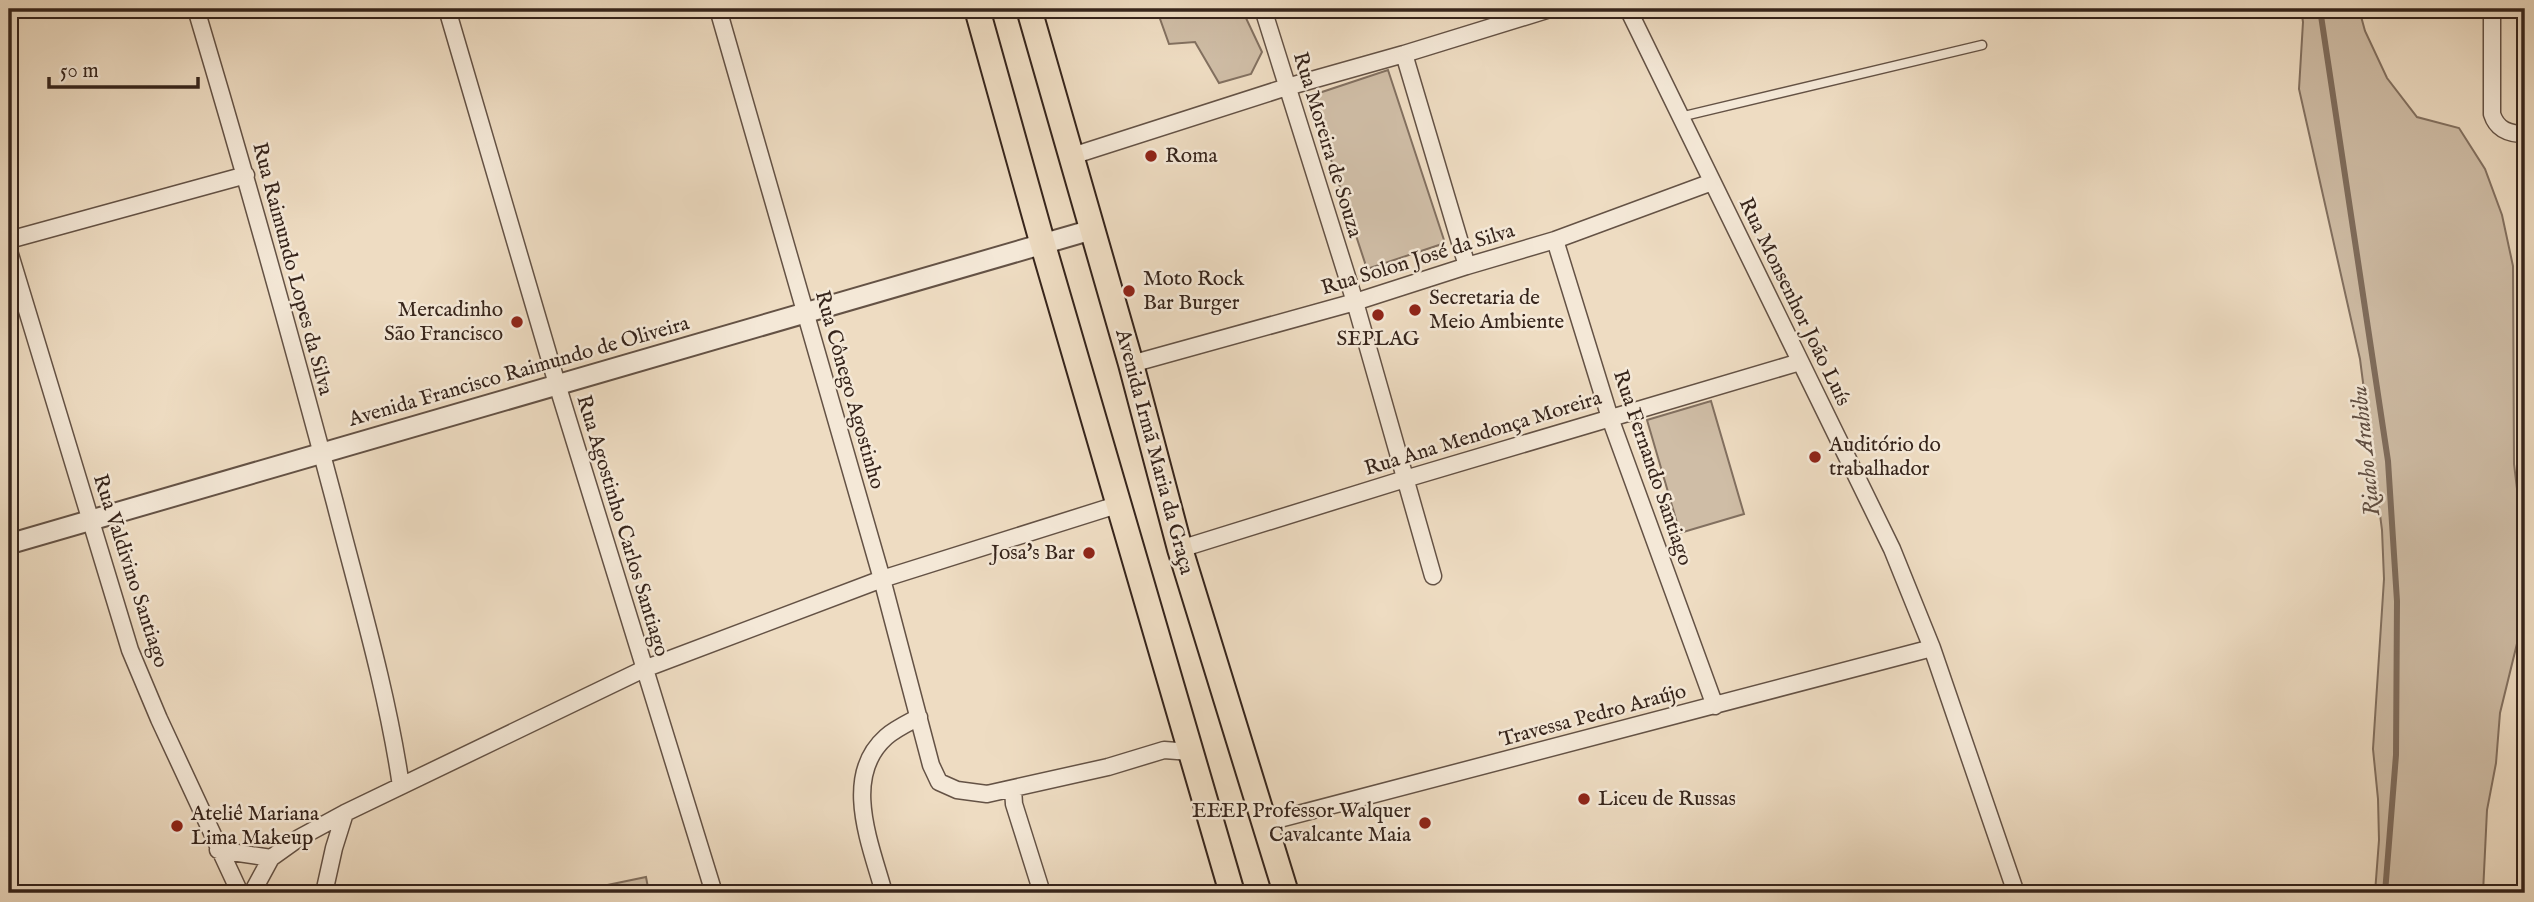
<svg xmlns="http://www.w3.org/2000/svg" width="2534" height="902" viewBox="0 0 2534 902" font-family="'IM FELL English',serif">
  <rect width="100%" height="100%" fill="#eedcc2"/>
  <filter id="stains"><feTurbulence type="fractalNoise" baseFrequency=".00286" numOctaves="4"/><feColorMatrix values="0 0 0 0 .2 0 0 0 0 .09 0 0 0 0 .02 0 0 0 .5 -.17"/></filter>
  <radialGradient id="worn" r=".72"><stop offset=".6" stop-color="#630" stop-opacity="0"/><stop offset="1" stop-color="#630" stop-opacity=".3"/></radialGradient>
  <path fill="#cfbda6" stroke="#827060" stroke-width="2" d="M 1174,9 L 1225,9 L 1223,16 L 1233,13 L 1246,18 L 1262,52 L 1251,74 L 1219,83 L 1195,42 L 1169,44 L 1159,16 Z
    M 2301,9 L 2359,9 L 2365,31 L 2387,78 L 2417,117 L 2459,128 L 2485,169 L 2502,215 L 2513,266 L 2514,464 L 2525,555 L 2524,615 L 2500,713 L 2496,763 L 2487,810 L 2483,893 L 2375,893 L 2379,840 L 2378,799 L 2373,749 L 2384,579 L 2382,530 L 2360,359 L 2299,89 L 2303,22 Z
    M 1388,70 L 1445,243 L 1367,269 L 1310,96 Z
    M 1711,401 L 1744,514 L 1680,533 L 1647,420 Z
    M 646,877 L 649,893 L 569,893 Z"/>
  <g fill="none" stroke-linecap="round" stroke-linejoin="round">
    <path stroke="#7f6d5d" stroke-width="6" d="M 2320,9 L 2388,461 L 2397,601 L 2396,755 L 2385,893"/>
    <g stroke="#645245" stroke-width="11">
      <path id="service" d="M 1680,117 L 1982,45"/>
    </g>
    <g stroke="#645245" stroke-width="19">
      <path id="minor" d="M 196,9 C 245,173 291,337 335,503 C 359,597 387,690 401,786
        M 447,9 L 557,384 L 714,893
        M 718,9 L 882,579 L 931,765 L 939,782 L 957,790 L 987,794 L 1108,767 L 1164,750 L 1191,752
        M 1263,9 L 1355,302 L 1433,576
        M 1628,9 L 1892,549 L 1932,648 L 2016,893
        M 2492,9 L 2492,114 C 2497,130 2509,134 2525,134
        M 1404,54 L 1467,266
        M 1072,156 L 1287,87 L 1404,54 L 1550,9
        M 9,240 L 246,175
        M 1555,240 L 1610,418 L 1715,706
        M 9,251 L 130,650 L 159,719 L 240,893
        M 1131,364 L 1355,302 L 1467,266 L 1555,240 L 1712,182
        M 1180,549 L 1405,479 L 1800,362
        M 1013,789 L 1014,804 L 1042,893
        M 1264,823 L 1932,648
        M 218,850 L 271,858
        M 252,893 L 271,858 L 299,838 L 345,813 L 644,669 L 882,579 L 1120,504
        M 324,893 L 334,848 L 345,813
        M 884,893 C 871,845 841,777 886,737 C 895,729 908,723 919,717"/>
    </g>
    <g stroke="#645245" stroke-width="23">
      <path id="tertiary" d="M 9,544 L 1091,230"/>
    </g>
    <g stroke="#36241b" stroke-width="28">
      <path id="primary" d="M 977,9 L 1043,245 L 1232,893
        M 1029,9 L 1131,364 L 1180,549 L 1286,893"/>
    </g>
    <use href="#service" stroke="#f4e8d7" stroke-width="8"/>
    <use href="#minor" stroke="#f4e8d7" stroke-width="16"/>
    <use href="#tertiary" stroke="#f4e8d7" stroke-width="19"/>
    <use href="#primary" stroke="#eedcc2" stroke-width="24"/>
  </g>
  <g fill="#8f2418" stroke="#f4e8d7" stroke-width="2.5">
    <circle cx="1151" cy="156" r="7"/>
    <circle cx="1129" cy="291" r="7"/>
    <circle cx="1415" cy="310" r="7"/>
    <circle cx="1378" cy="315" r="7"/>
    <circle cx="517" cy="322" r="7"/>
    <circle cx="1815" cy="457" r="7"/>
    <circle cx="1089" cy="553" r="7"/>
    <circle cx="1584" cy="799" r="7"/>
    <circle cx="1425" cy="823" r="7"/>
    <circle cx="177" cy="826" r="7"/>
  </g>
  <g text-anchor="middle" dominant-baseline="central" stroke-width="5" stroke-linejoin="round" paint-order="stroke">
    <g font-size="21" fill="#36241b" stroke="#f4e8d7">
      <text transform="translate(1327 145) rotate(73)">Rua Moreira de Souza</text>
      <text transform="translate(1418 260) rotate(-17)">Rua Solon José da Silva</text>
      <text transform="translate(292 269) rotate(75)">Rua Raimundo Lopes da Silva</text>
      <text transform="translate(1794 302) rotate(64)">Rua Monsenhor João Luís</text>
      <text transform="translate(519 372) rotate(-16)">Avenida Francisco Raimundo de Oliveira</text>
      <text transform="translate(849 390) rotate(74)">Rua Cônego Agostinho</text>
      <text transform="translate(1483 434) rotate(-17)">Rua Ana Mendonça Moreira</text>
      <text transform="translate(1154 452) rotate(75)">Avenida Irmã Maria da Graça</text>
      <text transform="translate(1652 468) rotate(71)">Rua Fernando Santiago</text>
      <text transform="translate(622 526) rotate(73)">Rua Agostinho Carlos Santiago</text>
      <text transform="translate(130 571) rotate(72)">Rua Valdivino Santiago</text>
      <text transform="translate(1593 716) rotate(-15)">Travessa Pedro Araújo</text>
    </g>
    <g font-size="21" fill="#36241b" stroke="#f4e8d7" text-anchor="start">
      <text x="1165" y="156">Roma</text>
      <text x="1143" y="279">Moto Rock<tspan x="1143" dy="24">Bar Burger</tspan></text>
      <text x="1429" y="298">Secretaria de<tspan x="1429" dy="24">Meio Ambiente</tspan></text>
      <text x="503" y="310" text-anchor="end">Mercadinho<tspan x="503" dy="24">São Francisco</tspan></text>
      <text x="1378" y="339" text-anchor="middle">SEPLAG</text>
      <text x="1829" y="445">Auditório do<tspan x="1829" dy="24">trabalhador</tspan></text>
      <text x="1075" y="553" text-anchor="end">Josa's Bar</text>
      <text x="1598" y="799">Liceu de Russas</text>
      <text x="1411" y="811" text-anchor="end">EEEP Professor Walquer<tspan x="1411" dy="24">Cavalcante Maia</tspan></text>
      <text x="191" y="814">Ateliê Mariana<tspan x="191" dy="24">Lima Makeup</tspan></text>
    </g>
    <g font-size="23" font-style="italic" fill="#604e42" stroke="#f4e8d7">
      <text transform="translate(2366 451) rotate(-96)">Riacho Arahibu</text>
    </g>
  </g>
  <rect width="2534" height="902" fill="none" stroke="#eedcc2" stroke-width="35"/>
  <rect x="10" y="10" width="2513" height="881" fill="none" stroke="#36241b" stroke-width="3.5"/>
  <rect x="18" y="18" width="2499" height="867" fill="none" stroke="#36241b" stroke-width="2"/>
  <path d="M49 77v10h149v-10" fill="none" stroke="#36241b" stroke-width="3.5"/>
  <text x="60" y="77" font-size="21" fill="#36241b" stroke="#f4e8d7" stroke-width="5" paint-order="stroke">50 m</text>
  <rect width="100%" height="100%" filter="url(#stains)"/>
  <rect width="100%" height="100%" fill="url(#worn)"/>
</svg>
